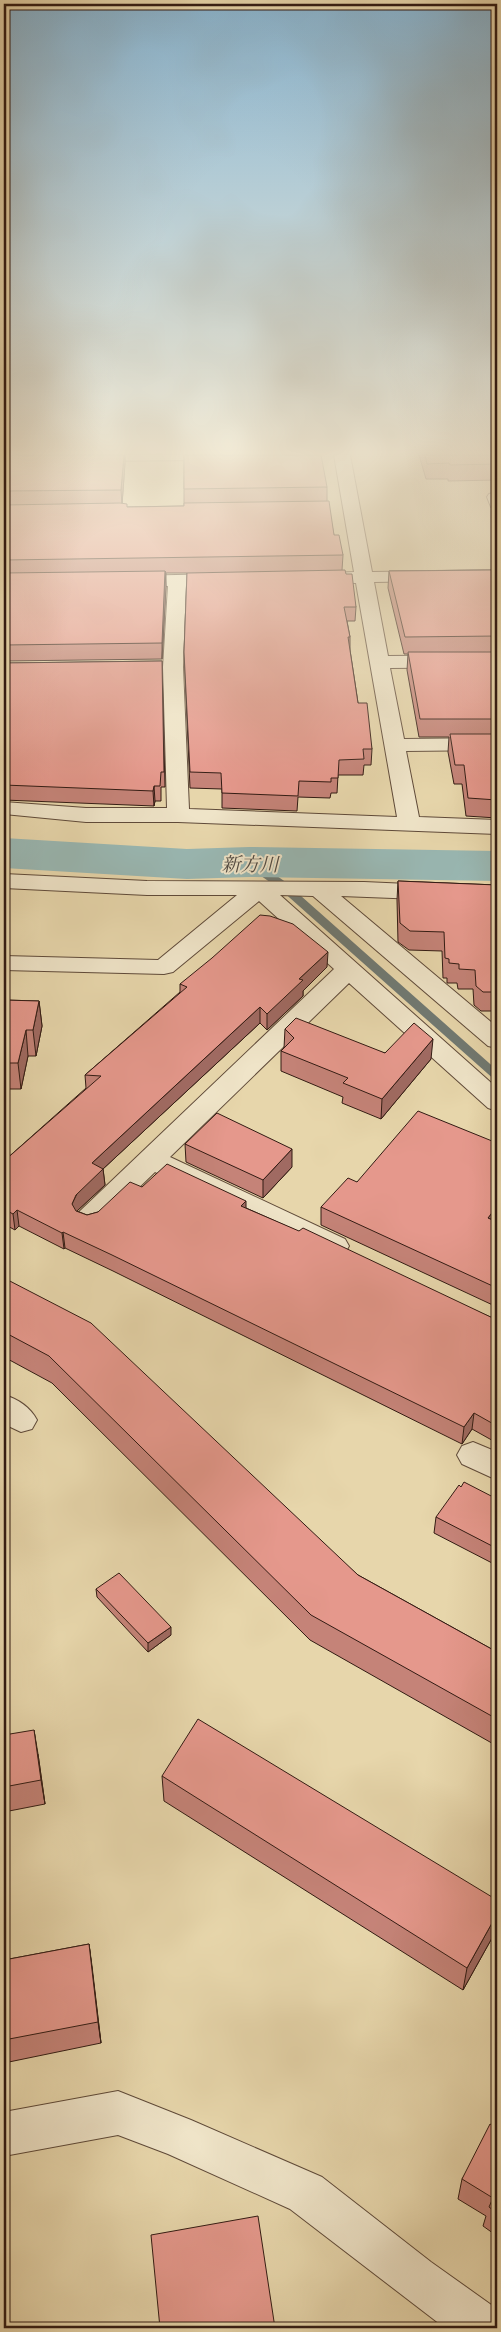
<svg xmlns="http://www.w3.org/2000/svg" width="501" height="2332" viewBox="0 0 501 2332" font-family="'EB Garamond','Noto Serif JP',serif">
  <rect width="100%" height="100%" fill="#e7d6ab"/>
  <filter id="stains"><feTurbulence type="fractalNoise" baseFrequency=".004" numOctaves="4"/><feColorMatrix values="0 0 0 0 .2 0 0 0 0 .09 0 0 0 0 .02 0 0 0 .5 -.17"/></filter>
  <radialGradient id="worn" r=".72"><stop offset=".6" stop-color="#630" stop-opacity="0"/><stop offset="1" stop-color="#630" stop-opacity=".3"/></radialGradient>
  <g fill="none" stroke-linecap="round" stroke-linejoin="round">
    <path stroke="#707972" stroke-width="9" d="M 249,862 L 282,885 L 497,1076"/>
    <path fill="#99b7b2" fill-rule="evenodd" d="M 4,838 L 187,849 L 249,847 L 497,851 L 497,881 L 249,877 L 187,879 L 4,868 Z"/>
    <g stroke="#5f4a39" stroke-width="2">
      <path id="minor" d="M 80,455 L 211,455 L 209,458 L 203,460 L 87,461 L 81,459 Z
        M 334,455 L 350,455 L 372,572 L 497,570 L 497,580 L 374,582 L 388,656 L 497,655 L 497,667 L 390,668 L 404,739 L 497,738 L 497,750 L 406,751 L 419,817 L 497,820 L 497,834 L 178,822 L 86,822 L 4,814 L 4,802 L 86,808 L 167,808 L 163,667 L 168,586 L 123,585 L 120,581 L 123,577 L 129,576 L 223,574 L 229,575 L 232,579 L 229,583 L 186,585 L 183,667 L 189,809 L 397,817 L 356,583 L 316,583 L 310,582 L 307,578 L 310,574 L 354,572 Z
        M 497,492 L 497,508 L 491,507 L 487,497 L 489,494 Z
        M 4,874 L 147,881 L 364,882 L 497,888 L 497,902 L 341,896 L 497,1027 L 497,1048 L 488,1046 L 313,896 L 280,895 L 497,1088 L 497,1111 L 488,1108 L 349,983 L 170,1157 L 345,1239 L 349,1246 L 345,1253 L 335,1256 L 325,1253 L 155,1172 L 99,1226 L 89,1229 L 79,1226 L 75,1219 L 79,1212 L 334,969 L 259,901 L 173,972 L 164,974 L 4,970 L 4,956 L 158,960 L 237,895 L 147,895 L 4,888 Z
        M 4,1395 C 18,1399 30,1407 37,1420 L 32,1429 L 21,1432 L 4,1424 Z
        M 473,1442 L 497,1452 L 497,1480 L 462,1464 L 457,1455 L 462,1446 Z
        M 118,2091 L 191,2120 L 322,2177 L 431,2262 L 497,2309 L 497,2328 L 445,2328 L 290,2209 L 168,2154 L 118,2135 L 4,2156 L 4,2112 Z"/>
    </g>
    <use href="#minor" fill="#efe4c8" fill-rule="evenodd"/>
  </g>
  <path fill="#c58378" stroke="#321b13" d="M 4,455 L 125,455 L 125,463 L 122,504 L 127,507 L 184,506 L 184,455 L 327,487 L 327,501 L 334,535 L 343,555 L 342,570 L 356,607 L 355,621 L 347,621 L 350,637 L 350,650 L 358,703 L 372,749 L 371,765 L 364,765 L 363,775 L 338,775 L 337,793 L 331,793 L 330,798 L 298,797 L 297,811 L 222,808 L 222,789 L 190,788 L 184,652 L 187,573 L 166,573 L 166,587 L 162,659 L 5,661 L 4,644 L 7,619 L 4,619 Z
    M 419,455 L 497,455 L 497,480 L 448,481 L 448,479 L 426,479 Z
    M 497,570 L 497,818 L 466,816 L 462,784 L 454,784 L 448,752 L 449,737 L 419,737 L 407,670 L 408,654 L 404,654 L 388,588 L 389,571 Z
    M 162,661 L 165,787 L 161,787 L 161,801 L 155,801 L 154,806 L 4,800 L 4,663 Z
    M 398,881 L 497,885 L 497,1011 L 481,1011 L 474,1005 L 473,989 L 458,989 L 457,983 L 447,983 L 447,978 L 443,978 L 442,951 L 409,950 L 398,942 L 397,900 Z
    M 327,967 L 303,991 L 303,996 L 267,1030 L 260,1023 L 103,1169 L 105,1185 L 77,1211 L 87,1215 L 98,1212 L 142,1187 L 246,1208 L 497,1320 L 497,1443 L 472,1429 L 462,1444 L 113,1271 L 65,1248 L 64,1249 L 19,1226 L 15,1230 L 4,1224 L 4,1161 L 86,1088 L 85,1075 L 180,992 L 180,984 Z
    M 4,1000 L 39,1001 L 42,1026 L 36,1056 L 28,1056 L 21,1089 L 4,1089 Z
    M 285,1029 L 385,1053 L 431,1059 L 381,1119 L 342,1103 L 343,1097 L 281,1071 L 281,1051 L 284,1048 Z
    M 497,1143 L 497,1307 L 321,1225 L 321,1207 L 357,1182 Z
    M 185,1144 L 292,1167 L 263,1198 L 186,1162 Z
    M 4,1278 L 358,1575 L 497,1652 L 497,1746 L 310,1640 L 52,1383 L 4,1357 Z
    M 497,1499 L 497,1559 L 494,1564 L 434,1533 L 436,1517 Z
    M 96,1589 L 171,1635 L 148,1652 L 97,1597 Z
    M 4,1732 L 4,1735 L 38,1754 L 45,1804 L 4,1812 Z
    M 162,1776 L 497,1900 L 497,1929 L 463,1990 L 164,1801 Z
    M 89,1944 L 101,2043 L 4,2063 L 4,1960 Z
    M 497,2128 L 497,2236 L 483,2226 L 486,2216 L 458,2199 L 462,2179 Z"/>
  <path fill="#a06a62" stroke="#321b13" d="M 124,455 L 125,455 L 125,463 L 122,505 L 121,490 Z
    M 165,571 L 166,587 L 162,659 L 162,643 Z
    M 154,786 L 155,801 L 154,806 L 153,791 Z
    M 328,952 L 327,967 L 303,991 L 303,996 L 267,1030 L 267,1014 L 299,979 Z
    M 39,1001 L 42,1026 L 36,1056 L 33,1030 Z
    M 260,1007 L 260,1023 L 103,1169 L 105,1185 L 77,1211 L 73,1220 L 72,1204 L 92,1163 Z
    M 26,1030 L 28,1056 L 21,1089 L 18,1063 Z
    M 433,1039 L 431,1059 L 381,1119 L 382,1099 Z
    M 292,1149 L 292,1167 L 263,1198 L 263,1180 Z
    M 246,1201 L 246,1217 L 241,1206 Z
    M 497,1206 L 497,1222 L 488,1218 Z
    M 17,1210 L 19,1226 L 15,1230 L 13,1214 Z
    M 63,1232 L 65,1248 L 64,1249 L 62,1233 Z
    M 474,1413 L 472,1429 L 462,1444 L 464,1427 Z
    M 497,1547 L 497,1559 L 494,1564 L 496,1548 Z
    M 171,1627 L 171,1635 L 148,1652 L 148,1643 Z
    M 34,1730 L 38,1754 L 45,1804 L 41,1780 Z
    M 497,1914 L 497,1929 L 463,1990 L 467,1968 Z
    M 89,1944 L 92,1966 L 101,2043 L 98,2022 Z"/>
  <path fill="#e5988c" stroke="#321b13" d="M 4,455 L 124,455 L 121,490 L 4,491 Z
    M 184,455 L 321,455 L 327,487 L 184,489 Z
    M 425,455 L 497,455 L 497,464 L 450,465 L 449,463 L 427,464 Z
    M 329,501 L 334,535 L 339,535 L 343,555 L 4,560 L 4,505 L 120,503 L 127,504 L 127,507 L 184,506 L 184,503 Z
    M 345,570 L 346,574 L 352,574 L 356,607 L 344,607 L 350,637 L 348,637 L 358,703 L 367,703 L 372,749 L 363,749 L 364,759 L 339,760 L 338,778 L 331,778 L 331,782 L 299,781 L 298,796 L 222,793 L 221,773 L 190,772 L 184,652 L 187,573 Z
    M 497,570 L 497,636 L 405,637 L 389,571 Z
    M 165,571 L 162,643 L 4,645 L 9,603 L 4,603 L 4,573 Z
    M 408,652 L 497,652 L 497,719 L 420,719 Z
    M 162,661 L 164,772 L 161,772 L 160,786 L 154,786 L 153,791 L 4,785 L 4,663 Z
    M 450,734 L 497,734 L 497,800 L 468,798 L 464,765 L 455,765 Z
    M 398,881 L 497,885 L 497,992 L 483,992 L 476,986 L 475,970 L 459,969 L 459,964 L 449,963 L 449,959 L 445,958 L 444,932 L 410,931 L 400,923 Z
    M 260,915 L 270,916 L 293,924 L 328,952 L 299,979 L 303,980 L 267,1014 L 260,1007 L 92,1163 L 103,1169 L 76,1195 L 72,1204 L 76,1211 L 87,1215 L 98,1212 L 130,1182 L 142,1187 L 167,1164 L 246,1201 L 241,1206 L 299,1231 L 303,1228 L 497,1320 L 497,1426 L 474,1413 L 464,1427 L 112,1255 L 63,1232 L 62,1233 L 17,1210 L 13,1214 L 4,1209 L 4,1161 L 101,1076 L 85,1075 L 187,987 L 180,984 L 212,958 Z
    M 4,1000 L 39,1001 L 33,1030 L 26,1030 L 18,1063 L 4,1063 Z
    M 296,1018 L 385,1053 L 414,1023 L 433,1039 L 382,1099 L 343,1083 L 348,1078 L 281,1051 L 294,1038 L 285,1029 Z
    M 418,1111 L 497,1143 L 497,1206 L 488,1218 L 497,1222 L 497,1288 L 321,1207 L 348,1178 L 357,1182 Z
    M 217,1113 L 292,1149 L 263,1180 L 185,1144 Z
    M 4,1278 L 91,1323 L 358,1575 L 497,1652 L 497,1719 L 311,1615 L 49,1356 L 4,1332 Z
    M 464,1482 L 497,1499 L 497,1547 L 496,1548 L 436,1517 L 459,1485 L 461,1487 Z
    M 119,1573 L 171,1627 L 148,1643 L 96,1589 Z
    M 198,1719 L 497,1900 L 497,1914 L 467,1968 L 162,1776 Z
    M 34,1730 L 41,1780 L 4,1787 L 4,1735 Z
    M 89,1944 L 98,2022 L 4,2040 L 4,1960 Z
    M 490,2124 L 497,2128 L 497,2213 L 489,2207 L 493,2198 L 462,2179 Z
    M 258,2216 L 275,2328 L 160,2328 L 151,2235 Z"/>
  <linearGradient id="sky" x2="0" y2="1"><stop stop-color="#88b5d2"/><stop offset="0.58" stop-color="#f4edd9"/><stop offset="1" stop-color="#f4edd9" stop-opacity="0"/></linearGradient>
  <rect width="501" height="781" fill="url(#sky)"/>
  <g text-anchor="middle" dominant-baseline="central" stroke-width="4" stroke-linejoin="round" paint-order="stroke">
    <g font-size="19" font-style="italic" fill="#514a43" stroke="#efe4c8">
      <text x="250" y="864">新方川</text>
    </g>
  </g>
  <rect width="501" height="2332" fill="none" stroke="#e7d6ab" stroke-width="20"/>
  <rect x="5" y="5" width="491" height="2322" fill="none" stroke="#321b13" stroke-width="2.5"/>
  <rect x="10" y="10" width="481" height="2312" fill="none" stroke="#321b13"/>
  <rect width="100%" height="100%" filter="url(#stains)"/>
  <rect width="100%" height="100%" fill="url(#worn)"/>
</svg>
